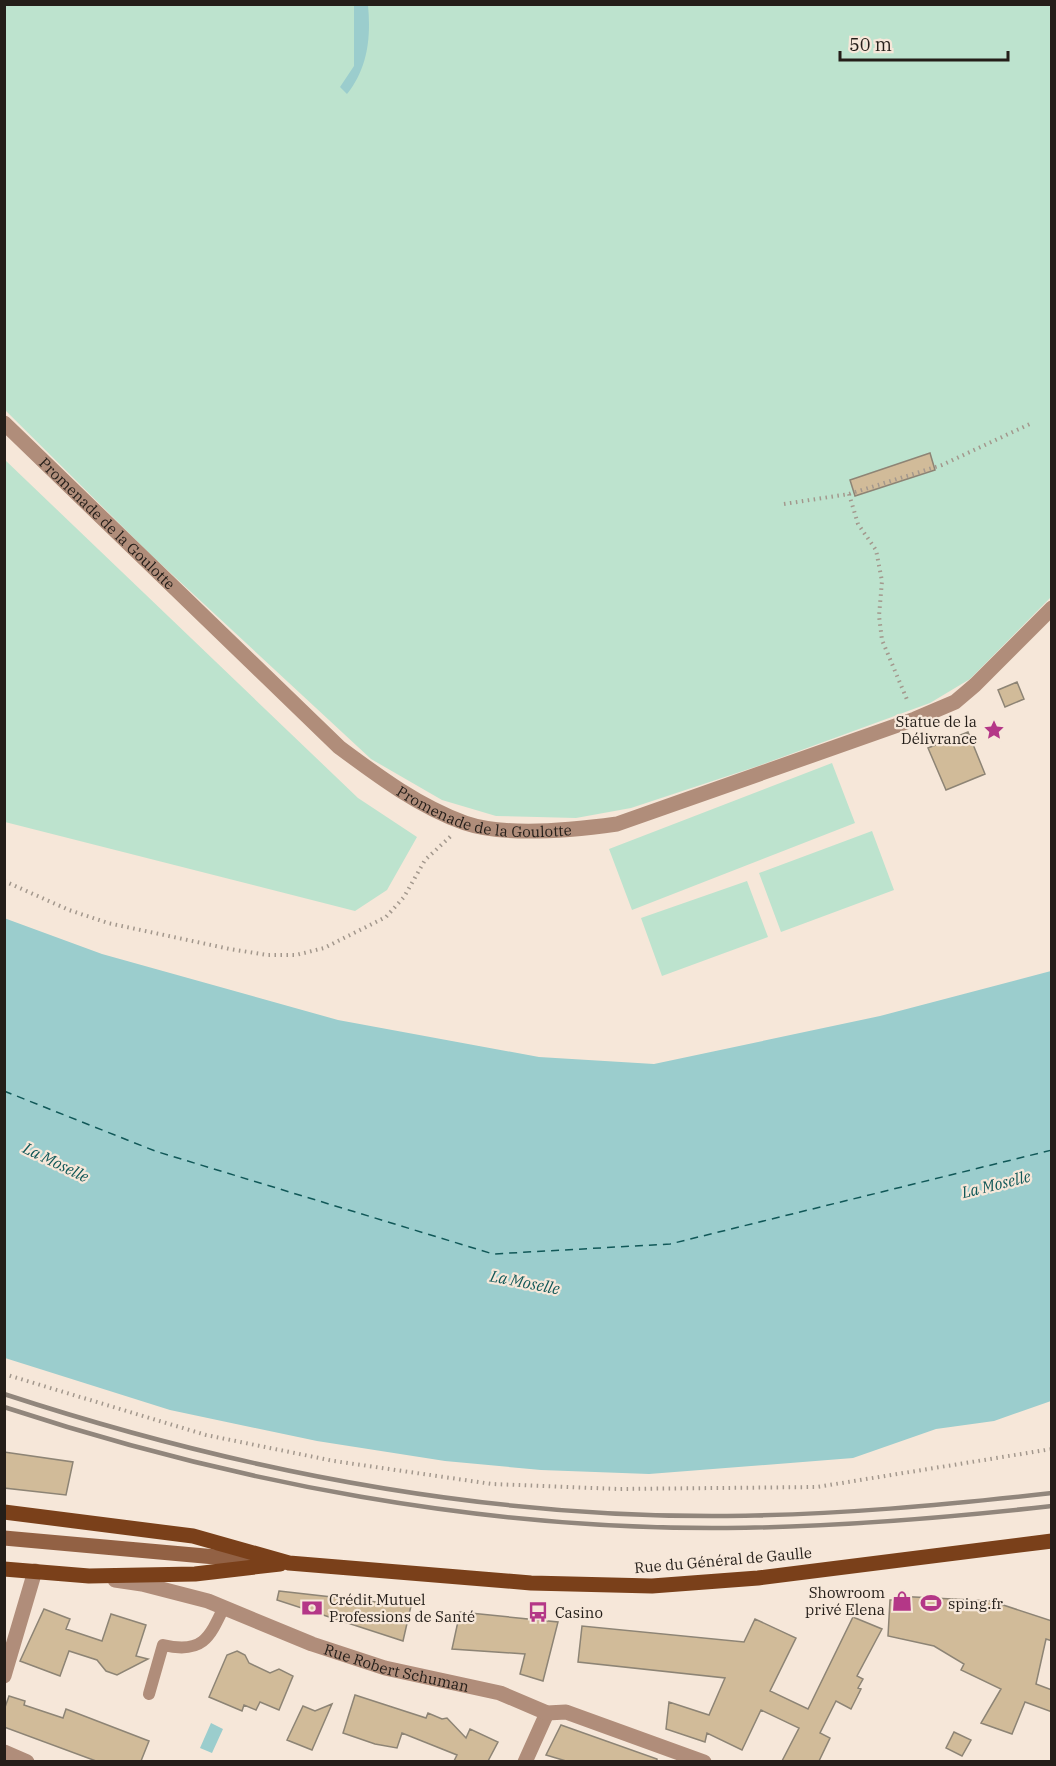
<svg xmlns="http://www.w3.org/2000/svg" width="1056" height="1766" viewBox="0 0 1056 1766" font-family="'IBM Plex Serif',serif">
  <rect width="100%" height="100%" fill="#f6e7d9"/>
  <path fill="#bde3ce" d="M 4,5 L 1051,5 L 1051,597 L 970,679 L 930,703 L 758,766 L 631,808 L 576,818 L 496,816 L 442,800 L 371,759 L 149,553 L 5,410 Z
    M 4,459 L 358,798 L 417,837 L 387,890 L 355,911 L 5,822 Z
    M 832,763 L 855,823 L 632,910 L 609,849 Z
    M 872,831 L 894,890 L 781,932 L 759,873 Z
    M 747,881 L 768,937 L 662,976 L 641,918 Z"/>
  <path fill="#9bcdcd" d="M 354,5 L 368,5 C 371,37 368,68 347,94 L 340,87 L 354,66 Z
    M 4,918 L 102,954 L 338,1020 L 539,1057 L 654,1064 L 880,1016 L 1051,971 L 1051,1401 L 994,1421 L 936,1429 L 853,1458 L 649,1474 L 541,1470 L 445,1461 L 317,1441 L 170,1410 L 5,1358 Z
    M 211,1723 L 223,1729 L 212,1753 L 200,1748 Z"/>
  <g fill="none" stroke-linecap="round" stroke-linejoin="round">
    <path stroke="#115858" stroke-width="1.5" stroke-dasharray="8 6" stroke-linecap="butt" d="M 4,1091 L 155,1151 L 493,1254 L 670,1244 L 1052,1150"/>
  </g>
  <path fill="#d1bb99" stroke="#8d8475" stroke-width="1.5" d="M 930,453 L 935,470 L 855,496 L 850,480 Z
    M 1017,682 L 1024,699 L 1005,707 L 998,690 Z
    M 968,732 L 985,774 L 946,790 L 928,748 Z
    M 4,1452 L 73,1462 L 66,1495 L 4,1488 Z
    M 279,1591 L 411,1606 L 403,1641 L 277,1600 Z
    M 895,1596 L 991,1601 L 1052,1621 L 1052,1641 L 1046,1639 L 1036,1684 L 1052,1690 L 1052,1712 L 1025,1702 L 1012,1734 L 981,1723 L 1001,1689 L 961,1670 L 964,1664 L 934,1646 L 888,1636 L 890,1600 L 894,1600 Z
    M 44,1609 L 70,1619 L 66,1629 L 102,1641 L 111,1614 L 146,1625 L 136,1656 L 148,1659 L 117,1675 L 106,1671 L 97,1660 L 69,1651 L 60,1676 L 20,1661 Z
    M 460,1612 L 558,1622 L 543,1681 L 520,1674 L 525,1654 L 452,1649 Z
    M 853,1617 L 882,1629 L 857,1676 L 863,1679 L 858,1688 L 861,1689 L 851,1709 L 836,1701 L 820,1733 L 830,1738 L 819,1761 L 782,1761 L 799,1728 L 761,1710 L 742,1750 L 707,1733 L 705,1742 L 666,1729 L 669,1702 L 709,1715 L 725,1678 L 578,1662 L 582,1626 L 744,1642 L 755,1619 L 796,1638 L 770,1691 L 808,1709 Z
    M 237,1651 L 245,1655 L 249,1663 L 270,1673 L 279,1669 L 293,1676 L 279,1710 L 260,1702 L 256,1710 L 244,1705 L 242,1711 L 209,1697 L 227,1655 Z
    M 355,1695 L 426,1718 L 428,1713 L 442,1719 L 447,1718 L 466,1738 L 470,1729 L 498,1742 L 488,1761 L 454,1761 L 457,1755 L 402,1733 L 397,1748 L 375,1744 L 343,1733 Z
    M 9,1696 L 25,1701 L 24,1705 L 63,1718 L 66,1709 L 149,1741 L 141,1761 L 96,1761 L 4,1727 L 4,1710 Z
    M 332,1704 L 312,1750 L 287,1740 L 303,1706 L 315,1711 Z
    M 561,1725 L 657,1759 L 657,1761 L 566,1761 L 546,1755 Z
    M 954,1732 L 971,1740 L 962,1756 L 946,1748 Z"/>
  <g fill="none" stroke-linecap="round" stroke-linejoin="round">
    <path stroke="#a3988d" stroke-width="4" stroke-dasharray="1.5 4.5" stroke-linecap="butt" d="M 849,494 L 858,524 L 876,550 L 882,581 L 879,616 L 882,640 L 908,702
      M 784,504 L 849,494 L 942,465 L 1032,423
      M 4,881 L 69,910 L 108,923 L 230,949 L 267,955 L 296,955 L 324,948 L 386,917 L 404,897 L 425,860 L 452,835
      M 4,1374 L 206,1435 L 334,1461 L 492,1484 L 619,1489 L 817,1487 L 1052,1449"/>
    <path stroke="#b08d7a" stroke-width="12" d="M 149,1694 L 163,1645 C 202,1654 209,1639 224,1607"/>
    <g stroke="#b08d7a" stroke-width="15">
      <path id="s1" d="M 4,423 L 339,747 C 378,776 418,806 465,823 C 506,837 574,830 617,824 L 915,719 L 955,702 L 975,685 L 1052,608"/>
      <path d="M 4,1752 L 27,1762"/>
      <path d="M 525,1762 L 547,1713"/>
    </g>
    <g stroke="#b08d7a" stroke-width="15">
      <path id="s2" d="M 115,1580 L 142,1584 L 208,1601 L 312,1644 L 385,1668 L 500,1693 L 547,1713 L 566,1712 L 704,1762"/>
      <path d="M 4,1676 L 35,1571"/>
    </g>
    <path stroke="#926144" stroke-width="15" d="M 4,1538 L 271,1562"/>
    <path stroke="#7a401a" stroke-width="15" d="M 4,1512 L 193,1536 L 289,1563 L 531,1583 L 652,1586 L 758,1578 L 1052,1541
      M 4,1569 L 89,1576 L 195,1574 L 280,1564"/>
    <path stroke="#91867c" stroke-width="4.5" d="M 4,1394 C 236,1470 483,1518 727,1516 C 836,1515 944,1505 1052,1493
      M 4,1407 C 235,1483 484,1530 727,1528 C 836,1527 944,1518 1052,1506"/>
  </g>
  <defs>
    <g id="sight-bare" transform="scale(1.62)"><path d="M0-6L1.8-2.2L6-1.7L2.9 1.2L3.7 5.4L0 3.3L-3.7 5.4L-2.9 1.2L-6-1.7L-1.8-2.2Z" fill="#b43787" stroke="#f6e7d9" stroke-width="2.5" paint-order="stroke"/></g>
    <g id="shop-bare" transform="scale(1.62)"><path d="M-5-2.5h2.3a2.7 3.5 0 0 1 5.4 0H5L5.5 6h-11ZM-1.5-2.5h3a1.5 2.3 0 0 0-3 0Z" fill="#b43787" stroke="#f6e7d9" stroke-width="2.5" paint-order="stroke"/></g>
    <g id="stadium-bare" transform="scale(1.62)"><path d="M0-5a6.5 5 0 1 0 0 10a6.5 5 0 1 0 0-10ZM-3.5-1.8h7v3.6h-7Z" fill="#b43787" stroke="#f6e7d9" stroke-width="2.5" paint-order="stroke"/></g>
    <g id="bank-bare" transform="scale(1.62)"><path d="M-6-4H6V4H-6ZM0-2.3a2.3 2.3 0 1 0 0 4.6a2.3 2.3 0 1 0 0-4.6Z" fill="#b43787" stroke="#f6e7d9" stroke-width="2.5" paint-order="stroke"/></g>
    <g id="bus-bare" transform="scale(1.62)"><path d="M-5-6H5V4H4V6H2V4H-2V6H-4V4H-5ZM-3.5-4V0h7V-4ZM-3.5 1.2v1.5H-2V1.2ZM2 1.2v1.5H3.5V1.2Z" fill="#b43787" stroke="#f6e7d9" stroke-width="2.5" paint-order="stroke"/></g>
  </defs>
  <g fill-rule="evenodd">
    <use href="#sight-bare" x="994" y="730"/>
    <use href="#shop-bare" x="902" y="1601"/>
    <use href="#stadium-bare" x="931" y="1603"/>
    <use href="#bank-bare" x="312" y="1608"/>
    <use href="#bus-bare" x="538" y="1612"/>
  </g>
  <g text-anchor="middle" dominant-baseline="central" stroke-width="4.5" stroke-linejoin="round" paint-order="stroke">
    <g font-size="15" fill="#241e19" stroke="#f6e7d9">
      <text stroke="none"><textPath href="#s1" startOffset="144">Promenade de la Goulotte</textPath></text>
      <text stroke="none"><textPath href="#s1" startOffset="630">Promenade de la Goulotte</textPath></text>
      <text transform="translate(723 1560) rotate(-5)">Rue du Général de Gaulle</text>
      <text stroke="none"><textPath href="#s2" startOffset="296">Rue Robert Schuman</textPath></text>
    </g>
    <g font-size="15" fill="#241e19" stroke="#f6e7d9" text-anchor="start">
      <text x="977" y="721" text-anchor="end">Statue de la<tspan x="977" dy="17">Délivrance</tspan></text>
      <text x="885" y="1592" text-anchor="end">Showroom<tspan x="885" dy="17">privé Elena</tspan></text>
      <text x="329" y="1599">Crédit Mutuel<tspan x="329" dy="17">Professions de Santé</tspan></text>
      <text x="948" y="1603">sping.fr</text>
      <text x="555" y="1612">Casino</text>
    </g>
    <g font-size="16" font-style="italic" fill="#115858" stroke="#f6e7d9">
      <text transform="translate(56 1162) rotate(26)">La Moselle</text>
      <text transform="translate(996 1184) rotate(-14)">La Moselle</text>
      <text transform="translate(525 1282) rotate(11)">La Moselle</text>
    </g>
  </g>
  <rect width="1056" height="1766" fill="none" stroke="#241e19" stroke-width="12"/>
  <path d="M840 51v9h168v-9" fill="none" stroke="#241e19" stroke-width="3"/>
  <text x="849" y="51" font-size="18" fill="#241e19" stroke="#f6e7d9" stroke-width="4.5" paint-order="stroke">50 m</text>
</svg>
